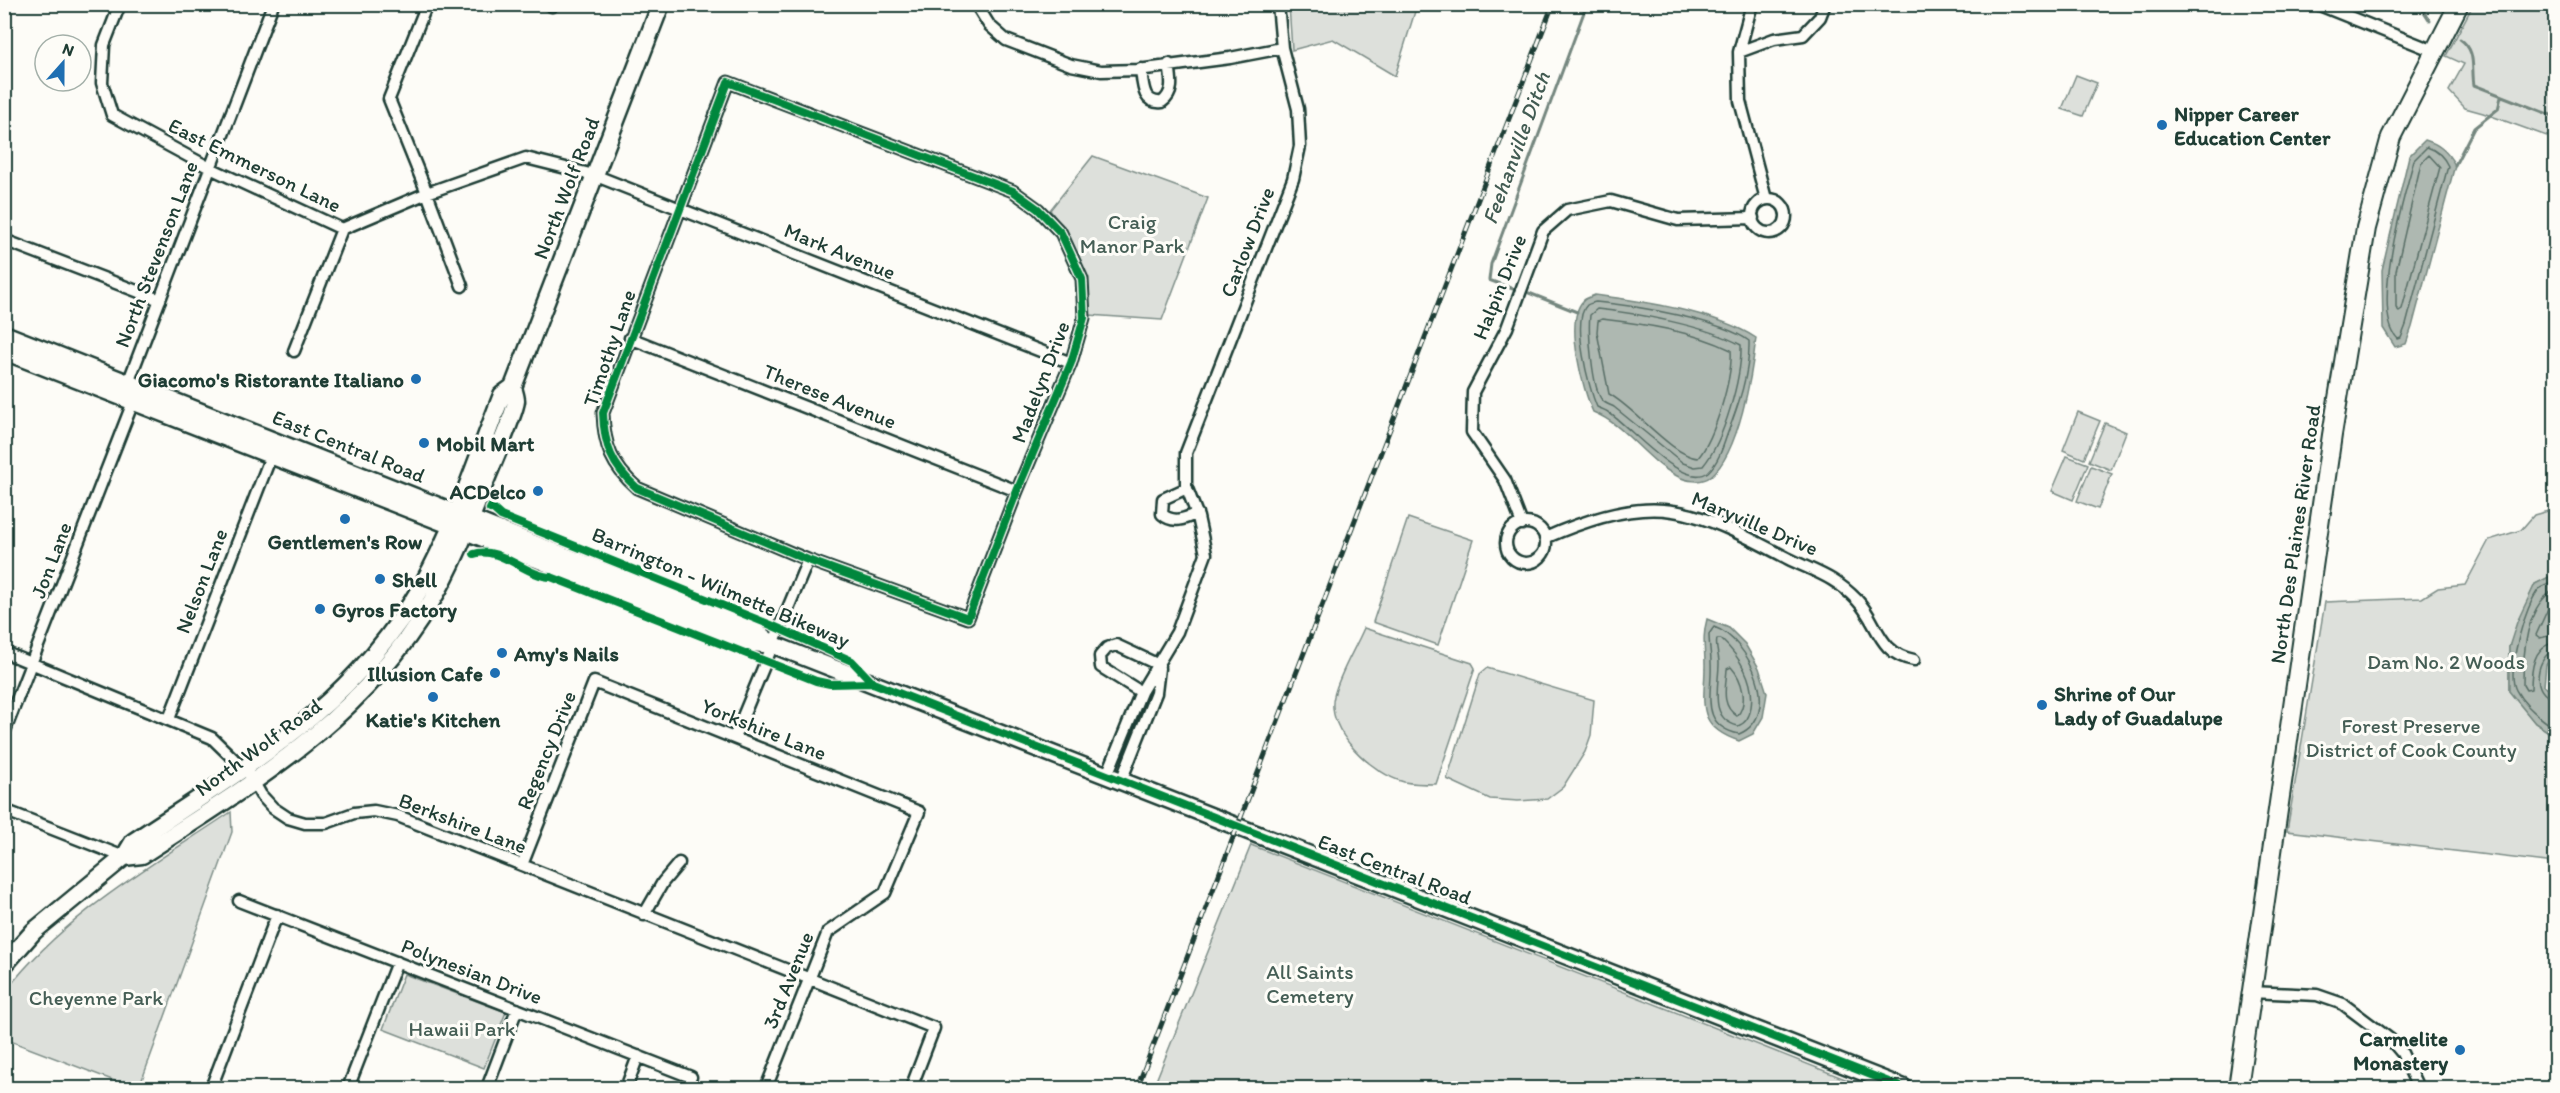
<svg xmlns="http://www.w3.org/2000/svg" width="2560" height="1093" viewBox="0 0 2560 1093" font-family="Itim,sans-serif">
  <rect width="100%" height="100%" fill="#fdfcf7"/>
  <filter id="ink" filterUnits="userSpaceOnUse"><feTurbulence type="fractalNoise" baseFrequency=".0167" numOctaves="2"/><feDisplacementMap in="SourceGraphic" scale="12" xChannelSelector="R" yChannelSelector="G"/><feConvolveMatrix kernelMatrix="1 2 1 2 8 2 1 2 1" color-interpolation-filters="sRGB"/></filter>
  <g filter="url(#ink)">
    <path fill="#dde0db" stroke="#7e8e88" stroke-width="1.5" d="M 1289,5 L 1289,4 L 1417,5 L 1395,76 L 1333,39 L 1292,50 Z
      M 2473,5 L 2555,5 L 2555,139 L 2483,113 L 2465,108 L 2449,91 L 2464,64 L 2446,56 Z
      M 2076,75 L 2097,83 L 2083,116 L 2062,109 Z
      M 1093,156 L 1208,198 L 1162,320 L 1089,315 C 1087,274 1076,243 1050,210 Z
      M 2078,412 L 2100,421 L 2084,459 L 2063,450 Z
      M 2105,423 L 2126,432 L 2111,470 L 2089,461 Z
      M 2067,456 L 2088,464 L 2073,500 L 2052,491 Z
      M 2091,466 L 2112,474 L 2098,509 L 2077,501 Z
      M 2555,509 L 2555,574 L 2535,584 L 2509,647 L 2509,691 L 2535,723 L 2555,736 L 2555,863 L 2287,831 L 2325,602 L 2422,598 L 2438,588 L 2465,585 L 2489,540 L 2521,530 L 2534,515 Z
      M 1408,518 L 1473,540 L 1438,645 L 1373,622 Z
      M 1364,628 L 1472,663 L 1475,668 L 1436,784 C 1426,784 1414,784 1404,782 C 1373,774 1325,731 1334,696 C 1339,674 1355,649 1364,628 Z
      M 1487,668 L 1594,700 L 1591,735 L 1585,752 L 1563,787 L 1547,799 L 1518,801 L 1490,799 L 1447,779 L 1480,674 Z
      M 231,812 L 232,832 L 139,1088 L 133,1088 L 5,1039 L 5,992 C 65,914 151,866 231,812 Z
      M 1251,845 L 1868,1088 L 1153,1088 Z
      M 404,974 L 506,1012 L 484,1068 L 383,1029 Z"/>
    <path fill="#aeb8b1" stroke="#75877f" stroke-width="1.5" d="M 2425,140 C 2439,144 2447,151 2455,165 L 2412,327 L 2406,344 L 2395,347 L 2383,328 L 2382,270 L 2409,156 Z
      M 1595,295 C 1642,301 1717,312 1756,338 C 1752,374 1739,453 1711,476 C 1702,484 1686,481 1677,476 C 1645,460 1626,425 1593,412 C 1583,390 1564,321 1583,301 C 1585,298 1591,297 1595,295 Z
      M 2555,574 L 2555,653 L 2546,665 L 2544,686 L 2555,694 L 2555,736 L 2535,723 L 2509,691 L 2509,647 L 2517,622 L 2535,584 Z
      M 1707,619 L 1729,628 L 1745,644 L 1759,668 L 1767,693 L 1763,717 L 1753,734 L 1739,741 C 1694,726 1705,702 1705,665 C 1705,647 1702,638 1707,619 Z"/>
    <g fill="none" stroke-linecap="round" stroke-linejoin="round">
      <path stroke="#586e66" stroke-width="1.5" d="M 2427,147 C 2436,150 2444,157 2448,166 L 2406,325 L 2401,338 L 2398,339 C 2370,312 2404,196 2414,160 Z
        M 2429,155 L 2440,167 L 2402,309 L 2399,311 L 2396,308 L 2396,271 L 2421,163 Z
        M 1596,302 C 1632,305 1722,320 1749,341 C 1750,373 1738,406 1727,435 C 1723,447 1718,463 1708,472 C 1683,491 1629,425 1609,413 C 1606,410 1601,409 1597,407 C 1589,389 1571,320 1587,305 C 1588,304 1595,302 1596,302 Z
        M 1597,309 C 1636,313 1707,326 1741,345 C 1742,377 1724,441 1703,466 L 1695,467 L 1683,463 L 1614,407 C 1610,405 1604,403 1602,400 C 1592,388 1588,331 1590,315 Z
        M 1602,319 C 1644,324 1692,331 1731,350 C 1733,376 1715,438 1698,458 C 1672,456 1634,407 1609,394 L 1597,332 L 1598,321 Z
        M 2556,581 C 2551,583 2543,586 2539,589 C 2525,606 2506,671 2516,690 C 2525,707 2541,719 2556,729
        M 2556,589 C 2525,604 2523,656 2523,685 L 2526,690 L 2531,689 C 2531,671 2533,644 2556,643
        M 2556,599 L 2551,602 L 2536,635 L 2540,638 L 2556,634
        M 1714,627 C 1749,639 1784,715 1739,734 C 1698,725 1713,692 1711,663 C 1711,653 1709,644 1709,634 Z
        M 1717,639 L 1721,639 C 1740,657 1755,681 1751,707 C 1750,715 1746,723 1738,726 C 1708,719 1719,686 1719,663 C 1719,655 1715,647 1717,639 Z
        M 2556,650 C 2537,653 2528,695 2556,699
        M 1731,667 C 1742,679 1749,703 1737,716 C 1720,706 1726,686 1727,669 Z"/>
      <path stroke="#75877f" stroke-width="3" d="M 2419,4 L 2430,21
        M 2460,39 C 2477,51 2471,67 2474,85 L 2556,117
        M 2455,165 L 2474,128 L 2498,109 L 2501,97
        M 1513,289 L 1489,280 L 1491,264 L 1587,4
        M 1529,293 L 1577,312"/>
      <g stroke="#1f3d34" stroke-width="15">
        <path id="street" d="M 120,4 L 104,45 L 102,83 L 112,115 L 210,168 L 342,229 L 427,193 L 526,158 L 594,175 L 1071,363
          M 427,4 L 389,99 L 427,193 L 462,286
          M 548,4 L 552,6
          M 976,4 L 989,25 L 1006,40 L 1071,65 L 1101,71 L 1138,70 L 1230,58 L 1282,48
          M 1752,4 L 1739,52 L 1740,101 L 1766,199
          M 2317,4 L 2434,51
          M 1739,52 L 1774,39 L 1803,35 L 1820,17 L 1825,4
          M 1141,69 C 1143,84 1142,104 1162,102 C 1175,93 1171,78 1169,64
          M 728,82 L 1013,191 L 1038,209 L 1061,233 L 1082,279 L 1084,318 L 1071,363 L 1017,491 L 968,618 L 808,560 L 637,488 C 612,466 604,446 603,413 Z
          M1752 216a17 17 0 1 1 34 0a17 17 0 1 1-34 0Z
          M 4,240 L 160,300
          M 630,338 L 1017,491
          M 294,351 L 342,229
          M 128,383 L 273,4
          M 1187,488 L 1163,499 L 1162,514 C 1173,524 1185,519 1197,513
          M1506 543a20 20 0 1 1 40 0a20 20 0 1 1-40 0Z
          M 1522,524 L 1505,480 L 1472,432 L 1473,392 L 1507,328 L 1543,231 L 1567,210 L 1611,201 L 1678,220 L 1753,218
          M 1545,538 C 1583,521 1631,504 1673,511 C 1709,516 1755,541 1787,558 C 1815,572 1834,576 1857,600 C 1879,623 1877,653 1914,660
          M 4,652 L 212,738 L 249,774 L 261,795 L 273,808 L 288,818 L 305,823 L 326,823 L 354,813 L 374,811 L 398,816 L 934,1028 L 911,1088
          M 1141,692 L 1101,667 L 1100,656 L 1107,648 L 1116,645 L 1159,665
          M 169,719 L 271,456
          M 4,733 L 133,402
          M 734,738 L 808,560
          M 1107,775 L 1141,692 L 1177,632 L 1206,554 L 1198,517 L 1186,486 L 1186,453 L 1293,179 L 1300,146 L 1298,109 L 1282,48 L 1278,4
          M 1121,781 L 1156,693 L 1159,668
          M 4,810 L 124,857
          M 522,865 L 594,682 L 919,812 L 885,893 L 828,932 L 766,1088
          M 239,901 L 691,1077
          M 644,915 L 663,882 L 679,863
          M 2250,992 L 2317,995 L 2343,1004 L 2391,1040 L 2402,1053 L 2418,1088
          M 211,1088 L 277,915
          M 348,1088 L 397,962
          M 487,1088 L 517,1009
          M 626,1088 L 638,1056"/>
      </g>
      <g stroke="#1f3d34" stroke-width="21">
        <path id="secondary" d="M 4,334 L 756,632 L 774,645 L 1904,1088
          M 4,351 L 752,643 L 773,645
          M 124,857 L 142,855 C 254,782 361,720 431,602 C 454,564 469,523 485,482 C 491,466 515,414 516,401 C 516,397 514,392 513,387 L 661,4
          M 4,965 L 34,931 L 124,857 L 133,842 C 247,766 352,708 423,584 C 456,525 477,458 502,395 L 513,387"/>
      </g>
      <g stroke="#1f3d34" stroke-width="22">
        <path id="primary" d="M 2238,1088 L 2332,435 L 2366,228 L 2391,137 L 2459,4"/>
      </g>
      <use href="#street" stroke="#fdfcf7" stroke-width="10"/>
      <use href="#secondary" stroke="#fdfcf7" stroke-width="16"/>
      <use href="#primary" stroke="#fdfcf7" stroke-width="18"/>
      <g stroke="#1f3d34" stroke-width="5">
        <path id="rail" d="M 1137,1088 L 1553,4"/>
      </g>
      <use href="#rail" stroke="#fdfcf7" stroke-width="3" stroke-dasharray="9" stroke-linecap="butt"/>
      <g stroke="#fdfcf7" stroke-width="11">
        <path id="cycleway" d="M 728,82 L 1013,191 L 1038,209 L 1061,233 L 1082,279 L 1084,318 L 1071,363 L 1017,491 L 968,618 L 808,560 L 637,488 C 612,466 604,446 603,413 Z
          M 490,509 L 491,507 L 501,516 L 771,625 L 852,661 L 873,683
          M 474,554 C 499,545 527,577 551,577 L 816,681 L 830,684 L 873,683 L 1904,1088"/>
      </g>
      <use href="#cycleway" stroke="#00873e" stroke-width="8"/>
    </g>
  </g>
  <g fill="#1f6fb2" stroke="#fdfcf7" stroke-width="2">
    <circle cx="2162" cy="125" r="6"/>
    <circle cx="416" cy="379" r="6"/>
    <circle cx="424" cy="443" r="6"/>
    <circle cx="538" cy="491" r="6"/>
    <circle cx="345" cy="519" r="6"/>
    <circle cx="380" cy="579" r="6"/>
    <circle cx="320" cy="609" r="6"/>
    <circle cx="502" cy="653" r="6"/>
    <circle cx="495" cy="673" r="6"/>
    <circle cx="433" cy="697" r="6"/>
    <circle cx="2042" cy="705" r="6"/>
    <circle cx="2460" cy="1050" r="6"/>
  </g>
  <g text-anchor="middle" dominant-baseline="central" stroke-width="6" stroke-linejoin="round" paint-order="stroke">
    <g font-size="21" font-weight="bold" fill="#1f3d34" stroke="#fdfcf7" text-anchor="start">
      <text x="2174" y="113">Nipper Career<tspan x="2174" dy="24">Education Center</tspan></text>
      <text x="404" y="379" text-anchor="end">Giacomo's Ristorante Italiano</text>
      <text x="436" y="443">Mobil Mart</text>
      <text x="526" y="491" text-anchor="end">ACDelco</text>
      <text x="345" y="541" text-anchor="middle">Gentlemen's Row</text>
      <text x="392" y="579">Shell</text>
      <text x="332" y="609">Gyros Factory</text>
      <text x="514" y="653">Amy's Nails</text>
      <text x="483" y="673" text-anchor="end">Illusion Cafe</text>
      <text x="2054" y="693">Shrine of Our<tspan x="2054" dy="24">Lady of Guadalupe</tspan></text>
      <text x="433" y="719" text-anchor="middle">Katie's Kitchen</text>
      <text x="2448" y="1038" text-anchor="end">Carmelite<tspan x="2448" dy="24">Monastery</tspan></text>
    </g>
    <g font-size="21" fill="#1f3d34" stroke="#fdfcf7">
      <text transform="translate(255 165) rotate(26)">East Emmerson Lane</text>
      <text transform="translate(566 188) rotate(-69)">North Wolf Road</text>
      <text transform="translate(1247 242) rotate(-69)">Carlow Drive</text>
      <text transform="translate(840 251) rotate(22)">Mark Avenue</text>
      <text transform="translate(156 254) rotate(-69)">North Stevenson Lane</text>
      <text transform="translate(1499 287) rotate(-68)">Halpin Drive</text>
      <text transform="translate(609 348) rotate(-71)">Timothy Lane</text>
      <text transform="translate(1040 382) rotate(-69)">Madelyn Drive</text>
      <text transform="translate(830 396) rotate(22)">Therese Avenue</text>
      <text transform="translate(349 446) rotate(22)">East Central Road</text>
      <text transform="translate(1755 523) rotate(23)">Maryville Drive</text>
      <text transform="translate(2295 534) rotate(-82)">North Des Plaines River Road</text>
      <text transform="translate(51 560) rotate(-69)">Jon Lane</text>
      <text transform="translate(201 581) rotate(-69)">Nelson Lane</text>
      <text transform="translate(721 587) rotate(23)">Barrington - Wilmette Bikeway</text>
      <text transform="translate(764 729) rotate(22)">Yorkshire Lane</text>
      <text transform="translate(258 747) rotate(-36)">North Wolf Road</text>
      <text transform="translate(546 750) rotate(-68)">Regency Drive</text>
      <text transform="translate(463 823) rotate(21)">Berkshire Lane</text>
      <text transform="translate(1395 869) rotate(21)">East Central Road</text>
      <text transform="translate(472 971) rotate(21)">Polynesian Drive</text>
      <text transform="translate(788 980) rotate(-68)">3rd Avenue</text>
    </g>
    <g font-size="21" fill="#455e55" stroke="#fdfcf7">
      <text x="1132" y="221">Craig<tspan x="1132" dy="24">Manor Park</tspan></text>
      <text x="2446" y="661">Dam No. 2 Woods</text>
      <text x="2411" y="725">Forest Preserve<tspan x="2411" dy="24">District of Cook County</tspan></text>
      <text x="1310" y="971">All Saints<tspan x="1310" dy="24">Cemetery</tspan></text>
      <text x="96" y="997">Cheyenne Park</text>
      <text x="462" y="1028">Hawaii Park</text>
    </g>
    <g font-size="22" font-style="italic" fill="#435c53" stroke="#fdfcf7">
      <text transform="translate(1516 148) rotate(-70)">Feehanville Ditch</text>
    </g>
  </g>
  <rect width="2560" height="1093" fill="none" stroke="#fdfcf7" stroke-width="24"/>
  <rect x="12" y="12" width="2536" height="1069" fill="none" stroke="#1f3d34" stroke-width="2" filter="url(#ink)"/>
  <g transform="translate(63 63) rotate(21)"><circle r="28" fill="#fdfcf7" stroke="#a4b0a9" stroke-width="1.5"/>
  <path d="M0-4.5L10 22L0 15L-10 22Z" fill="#1f6fb2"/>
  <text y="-9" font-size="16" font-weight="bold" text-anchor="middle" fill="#1f3d34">N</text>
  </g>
</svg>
